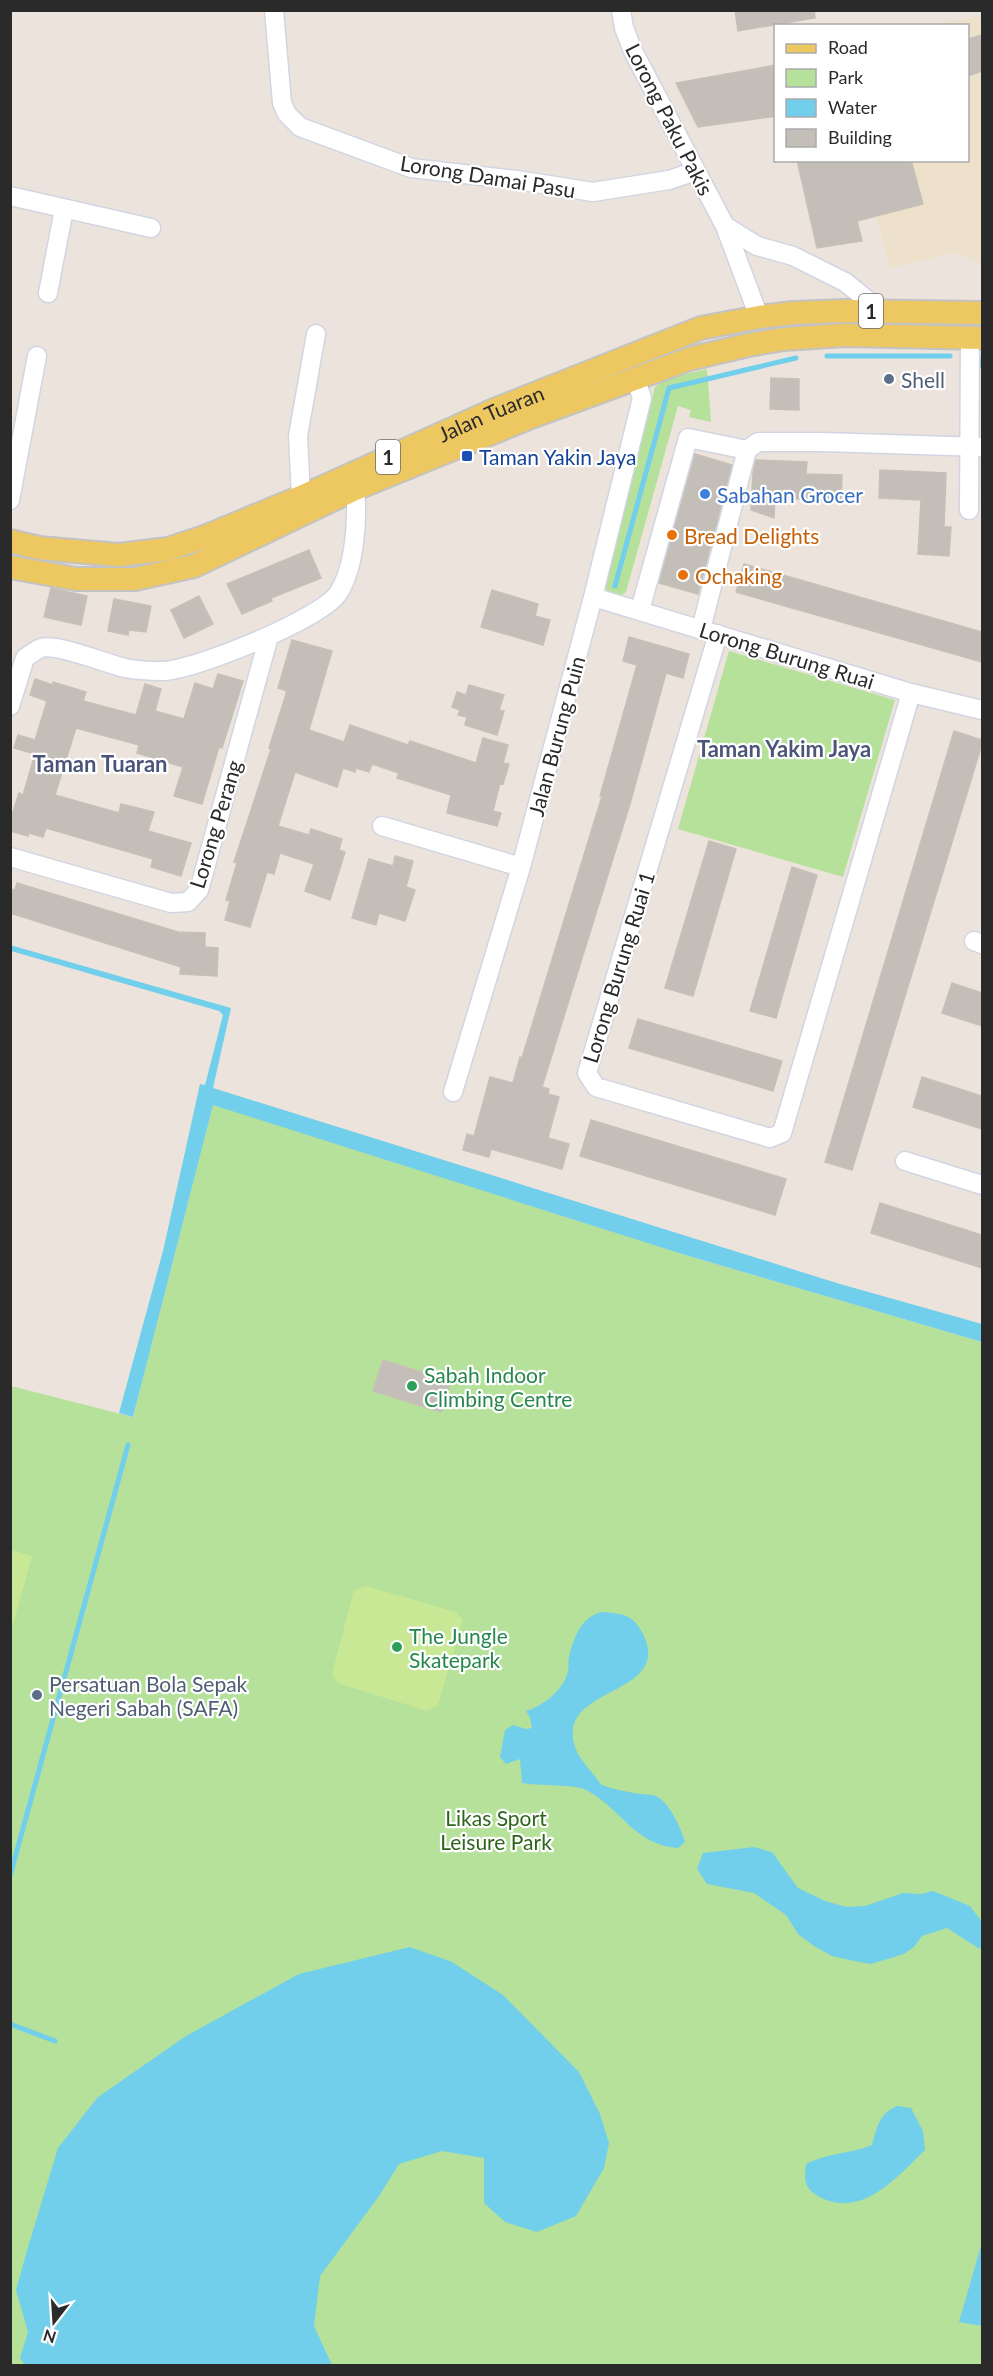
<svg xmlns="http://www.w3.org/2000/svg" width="993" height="2376" viewBox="0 0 993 2376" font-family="Lato,sans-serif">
  <rect width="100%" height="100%" fill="#ece4dc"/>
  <path fill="#ede1cc" d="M 982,16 L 982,265 L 955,253 L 890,268 L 861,161 L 968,160 L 968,26 L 926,25 Z"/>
  <path fill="#b5e19a" d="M 707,369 L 711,422 L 689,417 L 691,410 L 678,406 L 626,592 L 622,595 L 607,591 L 605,586 L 655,387 L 665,379 Z
    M 729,651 L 895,700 L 843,877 L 678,829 Z
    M 213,1104 L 682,1254 L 982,1342 L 982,2242 L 960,2321 L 982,2326 L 982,2365 L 11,2366 L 11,1386 L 133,1417 Z"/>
  <path fill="#c8e896" d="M 11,1550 L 32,1556 L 11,1632 L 10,1550 Z
    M 366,1586 L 456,1612 L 463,1620 L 438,1705 L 427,1711 L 338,1683 L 332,1674 L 354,1590 Z"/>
  <path fill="#71cfeb" d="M 10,945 L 231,1008 L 213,1088 L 840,1284 L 982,1324 L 982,1342 L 682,1254 L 213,1105 L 133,1417 L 119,1413 L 163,1251 L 200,1084 L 205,1085 L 223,1015 L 219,1011 L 11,951 Z
    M 602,1612 C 623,1614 633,1614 643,1634 C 671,1691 577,1687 573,1730 C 571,1749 583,1761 593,1774 C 596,1777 599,1783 602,1785 C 611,1789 632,1793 642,1794 C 647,1795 652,1794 656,1796 C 670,1803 681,1828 685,1842 L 678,1848 C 634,1845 621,1808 586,1790 C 576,1784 537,1786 522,1783 L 520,1759 L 506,1764 L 500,1757 L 505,1730 L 513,1725 L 526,1729 L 532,1728 L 530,1718 L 526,1711 C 543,1706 564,1690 568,1671 C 569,1667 568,1662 569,1657 C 574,1637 581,1617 602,1612 Z
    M 754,1847 L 772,1852 L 798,1888 L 825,1901 L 846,1907 L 865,1906 L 903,1893 L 921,1894 L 933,1891 L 970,1906 L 982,1922 L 982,1948 L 978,1948 L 947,1928 L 922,1936 L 914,1947 L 904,1954 L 871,1964 L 854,1961 L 832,1956 L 814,1946 L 798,1934 L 786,1915 L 754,1893 L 707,1884 L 697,1869 L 703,1853 Z
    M 410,1947 L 452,1962 L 503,1995 L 579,2072 L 600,2114 L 609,2143 L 604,2168 L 576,2216 L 537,2232 L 505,2222 L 484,2203 L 484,2158 L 442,2151 L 399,2164 L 379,2196 L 320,2276 L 314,2326 L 332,2365 L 25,2365 L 20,2358 L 28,2332 L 16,2290 L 28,2247 L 58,2148 L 98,2097 L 186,2036 L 299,1974 Z
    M 897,2106 L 911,2108 L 923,2131 L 925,2150 C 896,2178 861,2220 818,2196 C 804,2188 804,2179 806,2164 C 826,2153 851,2154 872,2145 C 877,2127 879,2114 897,2106 Z
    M 982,2242 L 982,2326 L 959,2322 Z"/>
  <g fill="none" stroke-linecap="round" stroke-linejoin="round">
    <path stroke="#71cfeb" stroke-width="5" d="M 827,356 L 950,356
      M 981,366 L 982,359
      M 615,586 L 669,388 L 796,358
      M 10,1876 L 128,1445
      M 10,2024 L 55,2041"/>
  </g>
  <path fill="#c4beb9" stroke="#c7c0b6" stroke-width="1.5" d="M 735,10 L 814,10 L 815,18 L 738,31 Z
    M 982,35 L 982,71 L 968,76 L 968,39 Z
    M 776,65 L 776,116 L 698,127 L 676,83 Z
    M 797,160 L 911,160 L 923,204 L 857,221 L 862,241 L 817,248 Z
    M 771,378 L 799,379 L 799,410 L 770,409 Z
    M 695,454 L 732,465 L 698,594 L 659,583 Z
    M 756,460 L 807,462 L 806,474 L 842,475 L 841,501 L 775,498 L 774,518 L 751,510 L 753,473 Z
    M 880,470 L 946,473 L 944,527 L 951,527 L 949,556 L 918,554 L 921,500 L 879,498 Z
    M 309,550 L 321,578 L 271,598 L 272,601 L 242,614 L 227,584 Z
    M 744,564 L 982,632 L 982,662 L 736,592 Z
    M 51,588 L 87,596 L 81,625 L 44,617 Z
    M 492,590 L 538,604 L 535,616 L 550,620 L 543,645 L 481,627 Z
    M 199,596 L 213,624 L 184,638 L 171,610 Z
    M 114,599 L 151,606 L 146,632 L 129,630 L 128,635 L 108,631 Z
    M 629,637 L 689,654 L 683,678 L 666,673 L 630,804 L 542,1087 L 549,1089 L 548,1094 L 559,1097 L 548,1138 L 569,1144 L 562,1169 L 491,1149 L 489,1157 L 463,1150 L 467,1134 L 474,1136 L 490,1077 L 513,1083 L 520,1057 L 522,1058 L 602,796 L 600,796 L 637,665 L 623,661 Z
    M 292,640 L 332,651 L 309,730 L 344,742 L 350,725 L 408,745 L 410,741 L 476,763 L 483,738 L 508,745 L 503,763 L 509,764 L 503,784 L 500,783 L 493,811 L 501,813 L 497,826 L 447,813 L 451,795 L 397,778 L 399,773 L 372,764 L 369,772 L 356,768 L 355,772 L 343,768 L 337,787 L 295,772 L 278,826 L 309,835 L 311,829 L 342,839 L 339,850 L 345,852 L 330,900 L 305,891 L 314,864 L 280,853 L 274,874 L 267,872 L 250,927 L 225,920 L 230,901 L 226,900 L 237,863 L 234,862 L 271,749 L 269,748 L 287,691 L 278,688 Z
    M 218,674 L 243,681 L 222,748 L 219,747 L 202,804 L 174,796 L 183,767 L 137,753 L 139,745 L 76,728 L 55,795 L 119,813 L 121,804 L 154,812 L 148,831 L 191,843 L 181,876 L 151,867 L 153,859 L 46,828 L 43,837 L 29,833 L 28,836 L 10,831 L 10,821 L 19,793 L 23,795 L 35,754 L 14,748 L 18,735 L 35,740 L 47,701 L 30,695 L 35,679 L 53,685 L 53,682 L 86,692 L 83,701 L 136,715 L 145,684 L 161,689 L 155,711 L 184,719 L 195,683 L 213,689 Z
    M 469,685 L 504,695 L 499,710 L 504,711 L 497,735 L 465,725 L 467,717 L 458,715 L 460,710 L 452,707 L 457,692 L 466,695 Z
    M 954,731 L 982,740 L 982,744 L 852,1170 L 825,1162 Z
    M 709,841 L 736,849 L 693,996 L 665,988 Z
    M 395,856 L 413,861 L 406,887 L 415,890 L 405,921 L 379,913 L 376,925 L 352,918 L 369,859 L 393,866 Z
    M 792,867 L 817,875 L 776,1018 L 750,1011 Z
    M 17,883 L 178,932 L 205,933 L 205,947 L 218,948 L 217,976 L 180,974 L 181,967 L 10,913 L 10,889 L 15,890 Z
    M 952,983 L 982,993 L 982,1026 L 942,1013 Z
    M 638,1019 L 782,1061 L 773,1091 L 629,1048 Z
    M 922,1077 L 982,1096 L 982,1129 L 913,1107 Z
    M 591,1120 L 786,1179 L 775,1215 L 580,1156 Z
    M 880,1203 L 982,1235 L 982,1268 L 871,1233 Z
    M 383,1360 L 451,1381 L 441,1412 L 373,1391 Z"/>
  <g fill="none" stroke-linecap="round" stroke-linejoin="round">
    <g stroke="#d1d5e2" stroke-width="21">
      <path id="minor" d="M 274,10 L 282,103 L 287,114 L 300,127 L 411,168 L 517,180 L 593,192 L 669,180 L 696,171
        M 621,10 L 624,28 L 633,51 L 725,226 L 759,317
        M 10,196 L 151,228
        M 725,226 L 757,246 L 793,256 L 845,282 L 881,311
        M 48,293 L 64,209
        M 301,497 L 298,436 L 316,334
        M 10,500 L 37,356
        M 969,510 L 970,337
        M 593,597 L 911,693 L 982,710
        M 640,610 L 688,438 L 747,450
        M 701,629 L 747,450 L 758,442 L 823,442 L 982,447
        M 718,634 L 587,1073 L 596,1087 L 770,1138 L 782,1133 L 911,693
        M 10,706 L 25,658 C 30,655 36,650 41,648 C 57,643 107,664 125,668 C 136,670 150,671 162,671 C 193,671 324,618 339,592 C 355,566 358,519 355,489
        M 382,826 L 521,867
        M 10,857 L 171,903 L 188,902 L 199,890 L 269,636
        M 974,941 L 982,944
        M 453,1092 L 521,867 L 593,597 L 642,398 L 635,377
        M 905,1161 L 982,1185"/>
    </g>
    <g stroke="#c3c3c3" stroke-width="26">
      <g id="major">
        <path id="s1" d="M 10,541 L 39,548 L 119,555 L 168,549 L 207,536 L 301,497 L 494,410 L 701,328 L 759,317 L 793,313 L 845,311 L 982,313"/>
        <path d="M 10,567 L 76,579 L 135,579 L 194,566 L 355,489 L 531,417 L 689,359 L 748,345 L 784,339 L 845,335 L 982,338"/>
      </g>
    </g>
    <use href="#minor" stroke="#fff" stroke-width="18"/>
    <use href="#major" stroke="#edc760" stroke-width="22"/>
  </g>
  <g fill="#5c6f8a" stroke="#fff" stroke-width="2">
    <circle cx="889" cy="379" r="6"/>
    <circle cx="37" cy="1695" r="6"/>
  </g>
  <rect fill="#1a4fb4" stroke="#fff" stroke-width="2" x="461" y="450" width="12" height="12" rx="3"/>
  <circle fill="#3f7fe0" stroke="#fff" stroke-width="2" cx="705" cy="494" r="6"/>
  <g fill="#e8710a" stroke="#fff" stroke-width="2">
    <circle cx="672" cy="535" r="6"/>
    <circle cx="683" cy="575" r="6"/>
  </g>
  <g fill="#2e9e5b" stroke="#fff" stroke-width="2">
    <circle cx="412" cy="1386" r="6"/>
    <circle cx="397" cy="1647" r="6"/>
  </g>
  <g text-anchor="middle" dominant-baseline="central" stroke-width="4.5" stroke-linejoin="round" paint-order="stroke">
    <g fill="#fff" stroke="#6a6a6a" stroke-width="1.5">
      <rect x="859" y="294" width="24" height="34" rx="4.5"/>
      <rect x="376" y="440" width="24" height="34" rx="4.5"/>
    </g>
    <g font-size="20" font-weight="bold" fill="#2a2a2a">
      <text x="871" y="311">1</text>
      <text x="388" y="457">1</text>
    </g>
    <g font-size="21" fill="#2a2a2a" stroke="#fff">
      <text transform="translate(670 119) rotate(63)">Lorong Paku Pakis</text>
      <text transform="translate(488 176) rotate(9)">Lorong Damai Pasu</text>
      <text stroke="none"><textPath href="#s1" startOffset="510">Jalan Tuaran</textPath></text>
      <text transform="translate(787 655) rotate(17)">Lorong Burung Ruai</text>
      <text transform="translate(556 736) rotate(-75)">Jalan Burung Puin</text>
      <text transform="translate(215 824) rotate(-73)">Lorong Perang</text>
      <text transform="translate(618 967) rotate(-73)">Lorong Burung Ruai 1</text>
    </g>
    <g font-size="21" fill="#4e5e75" stroke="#fff" text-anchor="start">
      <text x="901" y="379">Shell</text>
      <text x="49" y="1683">Persatuan Bola Sepak<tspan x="49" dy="24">Negeri Sabah (SAFA)</tspan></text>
    </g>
    <g font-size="21" fill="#164399" stroke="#fff" text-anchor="start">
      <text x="479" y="456">Taman Yakin Jaya</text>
    </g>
    <g font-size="21" fill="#366cbe" stroke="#fff" text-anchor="start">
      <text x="717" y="494">Sabahan Grocer</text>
    </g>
    <g font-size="21" fill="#c56008" stroke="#fff" text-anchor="start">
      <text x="684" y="535">Bread Delights</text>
      <text x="695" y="575">Ochaking</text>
    </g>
    <g font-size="21" fill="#27864d" stroke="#fff" text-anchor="start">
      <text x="424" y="1374">Sabah Indoor<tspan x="424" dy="24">Climbing Centre</tspan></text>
      <text x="409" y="1635">The Jungle<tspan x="409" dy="24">Skatepark</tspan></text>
    </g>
    <g font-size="21" fill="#2e651c" stroke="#fff">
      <text x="496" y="1817">Likas Sport<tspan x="496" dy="24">Leisure Park</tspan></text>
    </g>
    <g font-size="22" font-weight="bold" fill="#4b5579" stroke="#fff">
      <text x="784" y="748">Taman Yakim Jaya</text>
      <text x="100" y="763">Taman Tuaran</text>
    </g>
  </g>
  <rect width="993" height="2376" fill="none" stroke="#2a2a2a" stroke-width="24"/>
  <rect x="774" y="24" width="195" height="138" fill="#ffffff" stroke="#aaaaaa" stroke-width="1.5"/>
  <rect x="786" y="44" width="30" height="9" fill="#edc760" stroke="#aaaaaa" stroke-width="1.5"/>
  <text x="828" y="54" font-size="18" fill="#2a2a2a">Road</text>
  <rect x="786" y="69" width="30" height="18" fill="#b5e19a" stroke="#aaaaaa" stroke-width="1.5"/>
  <text x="828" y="84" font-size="18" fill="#2a2a2a">Park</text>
  <rect x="786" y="99" width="30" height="18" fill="#71cfeb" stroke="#aaaaaa" stroke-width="1.5"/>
  <text x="828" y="114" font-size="18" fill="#2a2a2a">Water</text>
  <rect x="786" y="129" width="30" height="18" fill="#c4beb9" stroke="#aaaaaa" stroke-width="1.5"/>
  <text x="828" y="144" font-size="18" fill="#2a2a2a">Building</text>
  <g transform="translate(54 2322) rotate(197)" stroke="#ffffff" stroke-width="4.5" paint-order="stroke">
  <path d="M0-4.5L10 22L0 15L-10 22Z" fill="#2a2a2a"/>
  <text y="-9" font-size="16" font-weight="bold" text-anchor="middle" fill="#2a2a2a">N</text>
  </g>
</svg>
